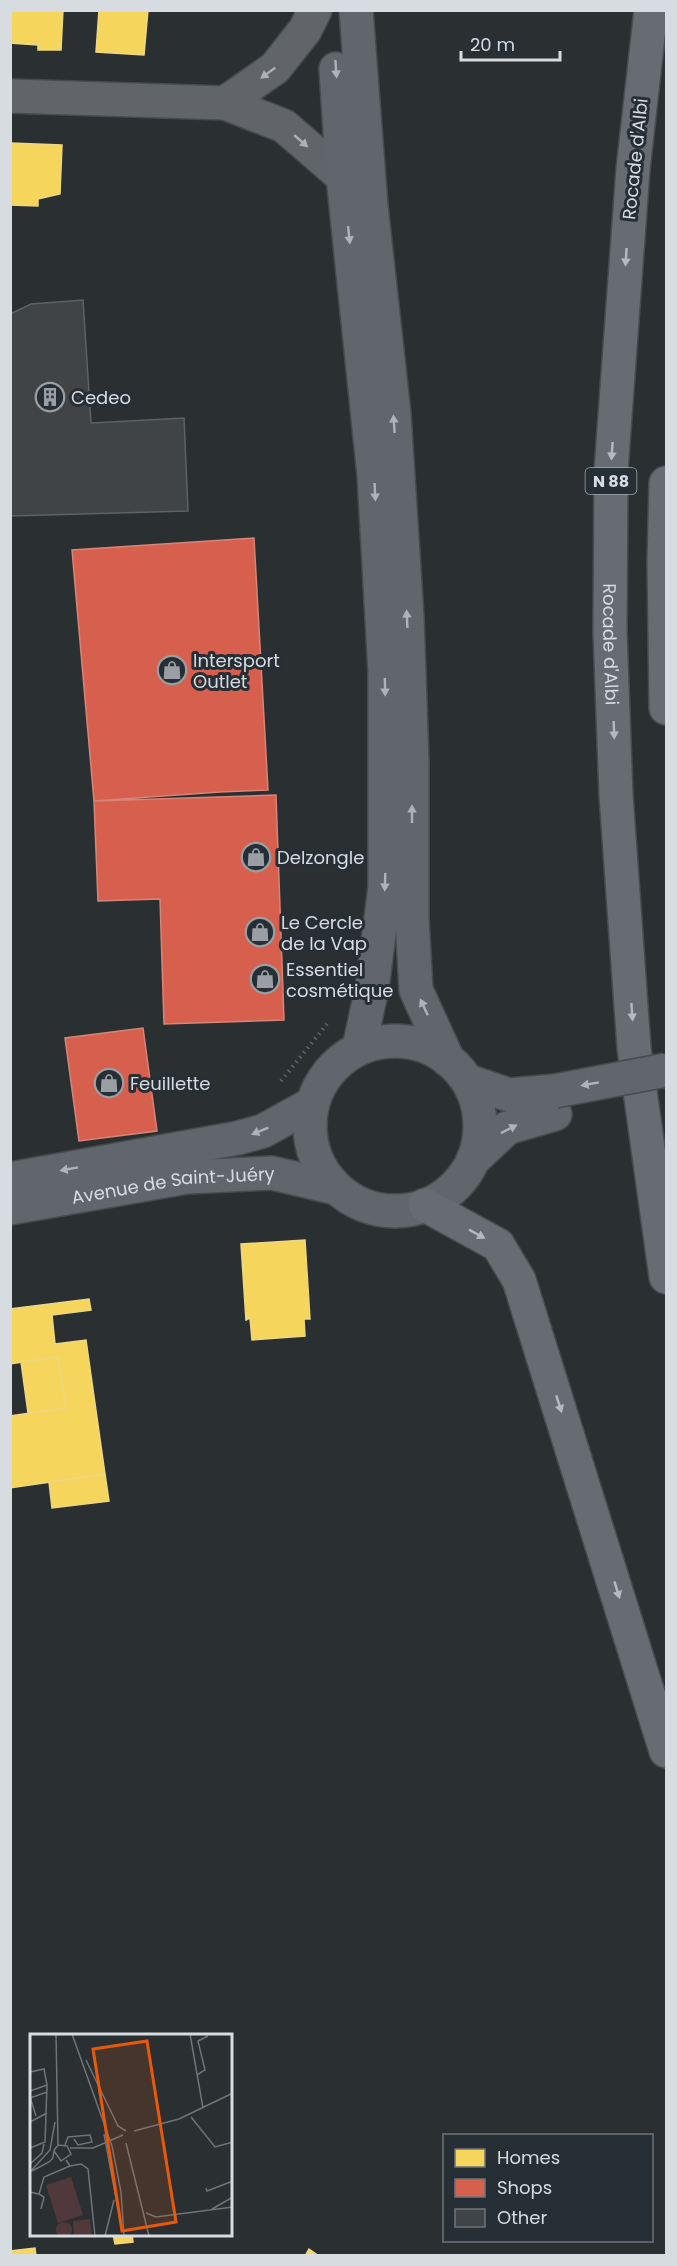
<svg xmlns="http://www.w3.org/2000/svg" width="677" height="2266" viewBox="0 0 677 2266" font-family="Poppins,sans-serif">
  <rect width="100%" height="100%" fill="#2a2f32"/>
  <path fill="#f6d55c" stroke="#edd784" stroke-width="1.5" d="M 12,10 L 63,10 L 61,50 L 38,50 L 38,45 L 10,43 Z
    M 99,10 L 148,10 L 144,55 L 96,52 Z
    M 10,143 L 62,145 L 60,194 L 38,199 L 38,206 L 10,205 Z
    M 305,1240 L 310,1319 L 304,1319 L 305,1336 L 252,1340 L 250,1318 L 246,1320 L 241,1244 Z
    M 89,1299 L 91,1310 L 52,1315 L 55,1344 L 86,1340 L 105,1474 L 10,1488 L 10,1416 L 66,1408 L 58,1357 L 10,1364 L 10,1309 Z
    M 58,1357 L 66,1408 L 28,1413 L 21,1362 Z
    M 105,1474 L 109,1501 L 52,1508 L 49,1482 Z
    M 113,2234 L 132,2234 L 133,2242 L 115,2244 Z
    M 35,2248 L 36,2256 L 10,2256 L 10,2251 Z
    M 309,2249 L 319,2256 L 305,2256 Z"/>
  <path fill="#d6604d" stroke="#d68579" stroke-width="1.5" d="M 254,538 L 268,790 L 220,792 L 94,801 L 72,550 Z
    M 276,795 L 284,1020 L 164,1024 L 160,899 L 98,901 L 94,801 Z
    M 143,1028 L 157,1131 L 79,1141 L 65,1038 Z"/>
  <path fill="#404447" stroke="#5e6265" stroke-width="1.5" d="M 83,300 L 91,423 L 184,418 L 188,511 L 10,516 L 10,314 L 31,304 Z"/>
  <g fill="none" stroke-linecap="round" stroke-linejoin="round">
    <g stroke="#474b4d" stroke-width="36">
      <path id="minor" d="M 10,96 L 225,103 L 284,126 L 343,177
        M 225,103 L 275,68 L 305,30 L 315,10"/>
    </g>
    <g stroke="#474b4d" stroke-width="36">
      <g id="major">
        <path d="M 356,10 L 371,206 L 394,414 L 407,617 L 412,762 L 412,919 L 416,990 L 448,1060"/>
        <path d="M 336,69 L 343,177 L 374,475 L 385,673 L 385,887 L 372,988 L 359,1048"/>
        <circle cx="395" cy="1126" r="85"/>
        <path d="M 468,1081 L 509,1095 L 555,1091"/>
        <path d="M 473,1160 L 507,1128 L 555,1114"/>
        <path d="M 10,1179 L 238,1138 L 263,1131 L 312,1104"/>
        <path id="s1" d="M 10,1208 L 187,1177 L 272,1173 L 336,1188"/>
      </g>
    </g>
    <g stroke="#474b4d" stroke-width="36">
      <g id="highway">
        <path id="s2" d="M 651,10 L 633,169 L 611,471 L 610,632 L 616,795 L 634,1048 L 666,1277"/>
        <path d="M 666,483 L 664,562 L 666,708"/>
        <path d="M 425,1205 L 498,1245 L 519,1280 L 666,1751"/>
      </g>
    </g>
    <path stroke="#606568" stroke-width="4" stroke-dasharray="1.5 4.5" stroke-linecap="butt" d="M 281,1081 L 327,1024"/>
    <use href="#minor" stroke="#616569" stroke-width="33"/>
    <use href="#major" stroke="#60666b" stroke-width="33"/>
    <use href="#highway" stroke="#666c71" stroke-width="33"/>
    <g stroke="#474b4d" stroke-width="36" stroke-linecap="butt">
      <path id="major-bridge" d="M 555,1091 L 666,1070"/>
    </g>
    <use href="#major-bridge" stroke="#60666b" stroke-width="33"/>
  </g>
  <defs><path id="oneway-solid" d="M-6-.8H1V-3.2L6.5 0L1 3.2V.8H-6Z" transform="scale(1.5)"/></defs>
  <g fill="#adb3b8">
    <use href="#oneway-solid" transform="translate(336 69) rotate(86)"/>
    <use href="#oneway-solid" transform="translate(349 235) rotate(84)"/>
    <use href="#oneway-solid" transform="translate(394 424) rotate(-94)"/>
    <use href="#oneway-solid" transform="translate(375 492) rotate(87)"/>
    <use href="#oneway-solid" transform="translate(407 619) rotate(-93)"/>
    <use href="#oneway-solid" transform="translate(385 687) rotate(89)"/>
    <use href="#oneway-solid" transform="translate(412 814) rotate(-90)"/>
    <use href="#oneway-solid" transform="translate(385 882) rotate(92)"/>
    <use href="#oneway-solid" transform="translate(424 1007) rotate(-115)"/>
    <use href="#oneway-solid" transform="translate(590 1084) rotate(170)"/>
    <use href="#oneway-solid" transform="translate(509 1129) rotate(-27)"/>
    <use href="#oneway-solid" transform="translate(260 1131) rotate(158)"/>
    <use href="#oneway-solid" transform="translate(69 1169) rotate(170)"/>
  </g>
  <g fill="#aeb2b7">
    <use href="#oneway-solid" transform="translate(268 73) rotate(144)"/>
    <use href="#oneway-solid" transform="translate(301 141) rotate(41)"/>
  </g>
  <g fill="#b5babf">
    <use href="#oneway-solid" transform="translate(626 257) rotate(94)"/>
    <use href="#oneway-solid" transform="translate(612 451) rotate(94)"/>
    <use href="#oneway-solid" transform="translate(614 730) rotate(88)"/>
    <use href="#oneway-solid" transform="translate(632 1012) rotate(86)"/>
    <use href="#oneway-solid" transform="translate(477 1234) rotate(29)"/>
    <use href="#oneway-solid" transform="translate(559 1404) rotate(72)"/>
    <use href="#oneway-solid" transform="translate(617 1590) rotate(73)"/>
  </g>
  <defs>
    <g id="building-ring" transform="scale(1.5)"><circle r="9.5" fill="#272f36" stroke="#9a9fa4" stroke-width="1.5"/><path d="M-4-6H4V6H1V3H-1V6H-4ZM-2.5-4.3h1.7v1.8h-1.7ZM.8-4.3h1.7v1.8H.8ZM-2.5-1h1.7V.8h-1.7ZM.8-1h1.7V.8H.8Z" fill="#9a9fa4"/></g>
    <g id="shop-ring" transform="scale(1.5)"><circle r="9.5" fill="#272f36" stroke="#9a9fa4" stroke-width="1.5"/><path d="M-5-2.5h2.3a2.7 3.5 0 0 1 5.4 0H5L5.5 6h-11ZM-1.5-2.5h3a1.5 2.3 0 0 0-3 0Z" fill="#9a9fa4"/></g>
  </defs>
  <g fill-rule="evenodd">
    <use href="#building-ring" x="50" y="397"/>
    <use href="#shop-ring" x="172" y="670"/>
    <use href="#shop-ring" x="256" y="857"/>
    <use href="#shop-ring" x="260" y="932"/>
    <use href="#shop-ring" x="265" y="979"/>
    <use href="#shop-ring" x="109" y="1083"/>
  </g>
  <g text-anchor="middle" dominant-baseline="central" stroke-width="6" stroke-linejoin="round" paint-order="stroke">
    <rect fill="#272f36" stroke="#a2a8ae" stroke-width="1.5" x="585.5" y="468" width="51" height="26" rx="4.5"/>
    <g font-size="16" font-weight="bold" fill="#d7dce1">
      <text x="611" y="481">N 88</text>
    </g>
    <g font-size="18" fill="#d7dce1" stroke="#272f36">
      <text transform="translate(635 159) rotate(-84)">Rocade d'Albi</text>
      <text stroke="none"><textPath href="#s2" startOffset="636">Rocade d'Albi</textPath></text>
      <text stroke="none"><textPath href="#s1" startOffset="165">Avenue de Saint-Juéry</textPath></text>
    </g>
    <g font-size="18" fill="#d7dce1" stroke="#272f36" text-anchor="start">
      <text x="71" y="397">Cedeo</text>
      <text x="193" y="660">Intersport<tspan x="193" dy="21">Outlet</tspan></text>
      <text x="277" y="857">Delzongle</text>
      <text x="281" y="922">Le Cercle<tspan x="281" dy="21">de la Vap</tspan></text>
      <text x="286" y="969">Essentiel<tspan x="286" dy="21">cosmétique</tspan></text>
      <text x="130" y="1083">Feuillette</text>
    </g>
  </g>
  <g transform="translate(30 2034)">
    <rect width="202" height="202" fill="#2a2f32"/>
    <path d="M 41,143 L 53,181 L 28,189 L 16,151 ZM 60,185 L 62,202 L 44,202 L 43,187 ZM26 196a8 8 0 1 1 16 0a8 8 0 1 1-16 0Z" fill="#51393b"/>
    <path fill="none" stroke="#6f7478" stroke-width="1.5" d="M 26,0 L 28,111M 42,0 L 82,112 L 91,158 L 94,202M 160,0 L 173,74M 56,26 L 88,92 L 96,97M 0,38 L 14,35 L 17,51 L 15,108 L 0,114M 167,41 L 175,36 L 168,7 L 178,2M 0,57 L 17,51M 0,63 L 6,82M 0,64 L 17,58M 161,83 L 185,113 L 203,108M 0,88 L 17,79M 104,97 L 149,85 L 203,59M 74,100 L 88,175M 96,109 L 119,202M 35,111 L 38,103 L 60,101 L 62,108 L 48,111 L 44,105M 40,114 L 63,114 L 93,101M 36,126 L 40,132 L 51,130 L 58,135 L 65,202M 0,130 L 12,119 L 14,110M 2,137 L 19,128 L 22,125 L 23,123 L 24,117 L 25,115 L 28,111 L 37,112 L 41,120 L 31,127 L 24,117M 0,138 L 20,116 L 25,88M 176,154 L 177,157 L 203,147M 0,158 L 9,160 L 14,143 L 40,132M 9,160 L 14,163 L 11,175M 182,175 L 203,163M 116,179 L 126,183 L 203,173M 75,202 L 84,166"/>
    <path fill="#e8590c" fill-opacity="0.15" stroke="#e8590c" stroke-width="3" d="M 117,7 L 146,188 L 92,197 L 63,15 Z"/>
    <rect width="202" height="202" fill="none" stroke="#d7dce1" stroke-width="3"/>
  </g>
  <rect width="677" height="2266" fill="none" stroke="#d7dce1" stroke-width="24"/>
  <rect x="443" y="2134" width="210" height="108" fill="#272f36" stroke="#6d747a" stroke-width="1.5"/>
  <rect x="455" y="2149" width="30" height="18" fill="#f6d55c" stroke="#6d747a" stroke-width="1.5"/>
  <text x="497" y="2164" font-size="18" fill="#d7dce1">Homes</text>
  <rect x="455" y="2179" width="30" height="18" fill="#d6604d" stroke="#6d747a" stroke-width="1.5"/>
  <text x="497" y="2194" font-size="18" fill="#d7dce1">Shops</text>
  <rect x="455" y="2209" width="30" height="18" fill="#404447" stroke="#6d747a" stroke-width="1.5"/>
  <text x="497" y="2224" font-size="18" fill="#d7dce1">Other</text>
  <path d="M461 51v9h99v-9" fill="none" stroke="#d7dce1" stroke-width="3"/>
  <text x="470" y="51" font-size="18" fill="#d7dce1" stroke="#272f36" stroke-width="4.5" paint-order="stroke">20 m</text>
</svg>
